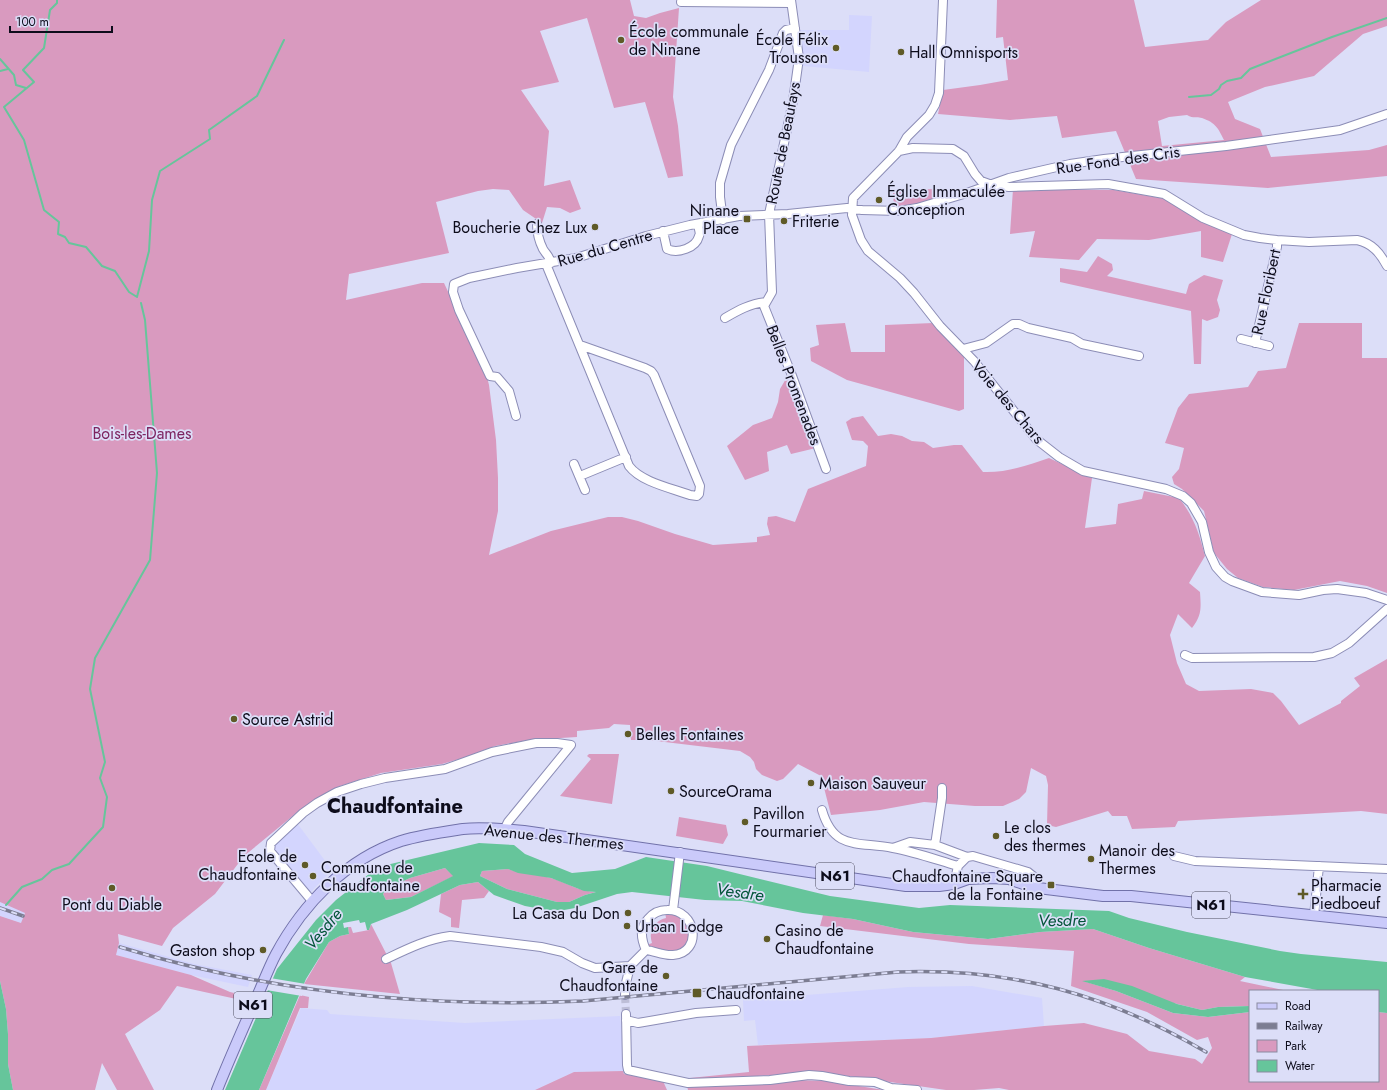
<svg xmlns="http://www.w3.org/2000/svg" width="1387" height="1090" viewBox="0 0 1387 1090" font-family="Jost,sans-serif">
  <rect width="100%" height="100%" fill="#dcdef8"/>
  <path fill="#d3d5fe" d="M 849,15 L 872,16 L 869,72 L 803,66 L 800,30 L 849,30 Z
    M 297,823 L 332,870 L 309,894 L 275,852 L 275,845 Z
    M 0,902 L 25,912 L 21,923 L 0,916 Z
    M 119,943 L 194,964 L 252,975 L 248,987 L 191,975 L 116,955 Z
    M 972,986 L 1042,998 L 1044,1026 L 931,1038 L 758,1045 L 755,1020 L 744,1021 L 743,1000 L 908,987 Z
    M 301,1008 L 327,1010 L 330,1014 L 465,1023 L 620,1016 L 623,1048 L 623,1071 L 574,1072 L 535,1090 L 266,1090 Z"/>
  <path fill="#d99abf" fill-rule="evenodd" d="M 0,0 L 630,0 L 634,16 L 646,18 L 660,13 L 679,8 L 673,97 L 678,126 L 683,176 L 668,178 L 645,102 L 614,108 L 587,18 L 540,31 L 559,82 L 521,90 L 549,131 L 544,186 L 570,180 L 581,209 L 570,213 L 560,208 L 547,207 L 542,223 L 523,210 L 509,190 L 493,189 L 478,191 L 436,202 L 449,253 L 349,274 L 346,300 L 422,283 L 444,283 L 486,373 L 489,385 L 496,440 L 498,478 L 498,511 L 489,555 L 551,531 L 608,517 L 622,517 L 638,521 L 675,534 L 713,545 L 757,542 L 757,537 L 770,535 L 767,524 L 768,517 L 776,516 L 795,522 L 808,489 L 866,466 L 868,446 L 863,441 L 852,440 L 846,422 L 852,418 L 863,416 L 878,436 L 891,434 L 902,436 L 912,441 L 924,442 L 933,448 L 954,445 L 962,445 L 983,472 C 1006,473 1028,465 1049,458 L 1092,478 L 1085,528 L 1116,524 L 1118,504 L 1142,499 L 1144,491 L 1179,498 C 1194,517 1199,533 1205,556 L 1189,583 L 1200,592 C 1201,608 1202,615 1192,628 L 1178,614 L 1170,635 L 1177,663 L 1186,684 L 1199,691 L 1251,689 L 1273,693 L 1281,701 L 1299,725 L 1341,703 L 1341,701 L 1360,686 L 1354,678 L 1387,659 L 1387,814 L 1361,811 L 1178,821 L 1175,827 L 1132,829 L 1127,816 L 1112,816 L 1108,811 L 1056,827 L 1047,825 L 1048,785 L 1046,776 L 1031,768 L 1026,792 L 1019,799 L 1003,806 L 975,806 L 924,802 L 880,810 L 831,815 L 821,776 L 798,764 L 783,779 L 777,781 L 762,775 L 756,769 L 754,762 L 750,757 L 740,751 L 648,740 L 631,740 L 630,725 L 614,724 L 609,728 L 577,731 L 577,737 L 528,740 L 495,746 L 466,757 L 442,764 L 381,773 L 340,786 L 300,810 L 244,856 L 215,894 L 173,928 L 162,946 L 118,934 L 119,943 L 116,955 L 191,975 L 230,992 L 251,997 L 250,1002 L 177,986 L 160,1010 L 125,1034 L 154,1090 L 117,1090 L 102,1063 L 95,1090 L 13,1090 L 8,1064 L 8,1034 L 6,1009 L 0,981 L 0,916 L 21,923 L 25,913 L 0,902 Z
    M 997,0 L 1134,0 L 1145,47 L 1208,40 L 1226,22 L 1261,0 L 1387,0 L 1387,26 L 1363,34 L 1314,76 L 1265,87 L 1228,102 L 1235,119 L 1260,129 L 1271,157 L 1369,150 L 1387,145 L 1387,176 L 1268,188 L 1136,179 L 1116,131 L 1062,138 L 1057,116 L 1010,120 L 938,114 L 943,90 L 980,85 L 1008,80 L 1003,37 L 996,38 ZM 1187,115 C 1194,119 1196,116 1202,118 C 1216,123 1218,128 1224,140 L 1162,146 L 1158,121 L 1169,117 Z
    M 932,189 L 933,200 L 914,205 L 894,207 L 893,193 L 900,192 L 900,191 Z
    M 1013,189 L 1114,190 L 1166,199 L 1232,234 L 1223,262 L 1201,257 L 1201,231 L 1149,240 L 1097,239 L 1079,260 L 1029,257 L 1035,231 L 1010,234 Z
    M 1098,256 L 1112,264 L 1113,270 L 1107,276 L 1186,294 L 1189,284 L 1204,275 L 1223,280 L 1217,300 L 1220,310 L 1218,317 L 1207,321 L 1202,319 L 1201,364 L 1194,364 L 1191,311 L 1060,282 L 1060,268 L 1087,272 Z
    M 845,323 L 851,352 L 885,352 L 885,325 L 933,323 L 964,355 L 964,409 L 959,411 L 847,380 L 811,361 L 810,348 L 819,345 L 816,325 Z
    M 1299,323 L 1362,323 L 1362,358 L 1387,358 L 1387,593 L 1367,586 L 1340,581 L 1294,590 L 1263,587 L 1238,578 L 1227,569 L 1214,553 L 1204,511 L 1182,489 L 1174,484 L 1172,477 L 1179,469 L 1184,448 L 1165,443 L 1178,408 L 1189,394 L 1248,387 L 1258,371 L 1286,368 Z
    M 787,377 L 816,448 L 791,454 L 787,445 L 767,452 L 769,471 L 745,480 L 727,446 L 753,425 L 772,418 L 778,402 L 780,389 Z
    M 589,754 L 619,754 L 612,804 L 560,796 L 591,759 L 587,756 Z
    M 679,817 L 726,825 L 728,835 L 723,844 L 676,836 Z
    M 445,868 L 454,876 L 411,897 L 386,900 L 383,894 L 386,889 L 410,878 Z
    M 508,869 C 522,874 537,874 551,878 C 568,883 577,891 596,892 L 585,895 L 569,902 L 557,902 L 507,889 L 480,876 L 482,871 Z
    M 478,882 L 489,891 L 484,898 L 462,900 L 459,928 L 451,927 L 451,918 L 439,912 L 441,894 L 460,885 Z
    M 665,912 L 670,912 L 686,920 L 691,934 L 686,947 L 674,953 L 651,947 L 647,945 L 652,943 C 648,931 654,921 666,918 Z
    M 823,915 L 853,919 L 913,932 L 988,939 L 1040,932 L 1093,929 L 1149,948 L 1245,977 L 1240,981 L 1288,991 L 1250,991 L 1250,1006 L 1218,1007 L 1202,1010 L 1083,981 L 1116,991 L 1173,1013 L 1208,1017 L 1250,1012 L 1250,1081 L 1378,1081 L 1378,1012 L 1387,1013 L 1387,1090 L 1009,1090 L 999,1088 L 974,1090 L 946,1090 L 834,1074 L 812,1072 L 690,1081 L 690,1078 L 749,1072 L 747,1046 L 931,1038 L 1044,1026 L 1084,1023 L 1127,1034 L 1149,1051 L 1195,1059 L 1202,1064 L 1212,1048 L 1208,1037 L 1197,1040 L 1147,1012 L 1071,986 L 1074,951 L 969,944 L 820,926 Z
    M 371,924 L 391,963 L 400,994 L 304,984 L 329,942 L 340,936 L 349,934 L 348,927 L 351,927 L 353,933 L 369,930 Z
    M 300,995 L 309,997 L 308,1008 L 300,1008 L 266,1090 L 259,1090 Z
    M 623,1071 L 624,1074 L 663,1081 L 667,1090 L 535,1090 L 574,1072 Z
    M 795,1080 L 827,1081 L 884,1090 L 688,1090 L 687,1086 Z"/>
  <path fill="#66c59b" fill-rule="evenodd" d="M 479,843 L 514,845 L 525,854 L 572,873 L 615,869 L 646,857 L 707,866 L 830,896 L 919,908 L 950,905 L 1109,911 L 1129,918 L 1187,932 L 1280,951 L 1301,954 L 1387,962 L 1387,1013 L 1378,1012 L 1378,991 L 1323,991 L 1245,977 L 1149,948 L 1093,929 L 1040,932 L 988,939 L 913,932 L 853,919 L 803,913 L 742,901 L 705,900 L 632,892 L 617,894 L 575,908 L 564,910 L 547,910 L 525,906 L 494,895 L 478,882 L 460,885 L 407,910 L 371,924 L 369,930 L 367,930 L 365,922 L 360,923 L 359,920 L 343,923 L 344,928 L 348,927 L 349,934 L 340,936 L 329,942 L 306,979 L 259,1090 L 225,1090 L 277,969 L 316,920 L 336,900 L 378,867 ZM 445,868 L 453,876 L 411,897 L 386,900 L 383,894 L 386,889 L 410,878 ZM 508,869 L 518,873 L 551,878 L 584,891 L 596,892 L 585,895 L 569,902 L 557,902 L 507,889 L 480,876 L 482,871 Z
    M 1104,979 L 1132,986 L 1177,1004 L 1202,1010 L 1218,1007 L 1250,1006 L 1250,1012 L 1208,1017 L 1173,1013 L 1116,991 L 1082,981 Z
    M 0,981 L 6,1009 L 8,1034 L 8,1064 L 13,1090 L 0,1090 Z"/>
  <path fill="#dcdef8" d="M 270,978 L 306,984 L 302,996 L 266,990 Z"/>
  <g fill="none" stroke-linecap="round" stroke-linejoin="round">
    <path stroke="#66c59b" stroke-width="2" d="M 57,0 L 57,3 L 50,10 L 44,48 L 23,70 L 34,82 L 4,107 L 24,140 L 44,210 L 59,222 L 58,234 L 65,237 L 69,243 L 86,247 L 102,266 L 115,271 L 129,292 L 137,297 L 149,251 L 152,200 L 160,171 L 210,139 L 209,130 L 257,96 L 284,40
      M 0,59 L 14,75 L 16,85 L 26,88
      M 0,71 L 8,69
      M 1189,97 L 1211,95 L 1219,89 L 1221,85 L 1227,81 L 1241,78 L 1250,69 L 1332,37 L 1387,18
      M 6,905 L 22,887 L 42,879 L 52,870 L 69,864 L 103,827 L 107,797 L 100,778 L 105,762 L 90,689 L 95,658 L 150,560 L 157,473 L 145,320 L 141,303"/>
    <path stroke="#bdbed7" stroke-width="8" stroke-dasharray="8 4" stroke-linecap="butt" d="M 625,995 L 626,1014"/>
    <g stroke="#8c8db6" stroke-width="10">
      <path id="minor" d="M 791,0 L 799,58 L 793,101 L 769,214 L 772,292 L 764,306 L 791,373 L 826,469
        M 943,0 L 939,93 L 935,105 L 929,115 L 907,137 L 899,151 L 853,198 L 852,215 L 861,240 L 868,251 L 900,278 L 914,293 L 940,326 L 974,361 L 1036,439 L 1059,457 L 1083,471 L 1166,489 L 1183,496 L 1191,503 L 1202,522 L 1209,552 L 1216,567 L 1225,577 L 1232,581 L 1262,592 L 1299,595 L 1323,590 L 1337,589 L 1366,593 L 1387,600
        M 681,2 L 791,3
        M 899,151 L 913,148 L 953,149 L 964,156 L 975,174 L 981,181 L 992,185 L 1009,187 L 1108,184 L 1164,194 L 1203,218 L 1244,235 L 1260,238 L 1277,240 L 1309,242 L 1357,240 C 1372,243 1380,253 1387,266
        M 723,220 L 720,197 L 720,183 L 731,145 L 769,70 L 783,33 L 786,30 L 795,28
        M 537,224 C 537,233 539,241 543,249 C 546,254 550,257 551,263
        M 663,231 L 667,249 C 678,254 696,248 699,236 C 701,233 698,228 698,224
        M 546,264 L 629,466 C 641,482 671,488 690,495 L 697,496 L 699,494 L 700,486 L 654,375 L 651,371 L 645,368 L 580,345
        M 725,318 C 737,311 751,303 766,302
        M 1241,339 L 1269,346
        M 1255,343 L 1277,247 L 1277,240
        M 963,349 L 986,343 L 1013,324 L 1019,324 L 1028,328 L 1072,338 L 1082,344 L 1139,356
        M 516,416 L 509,391 L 497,377 L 490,376 L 459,310 L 453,292 L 454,284 L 469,278 L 517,268 L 576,258 L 646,236 L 690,225 L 739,216 L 788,214 L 847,208 L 862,210 L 899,211 L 917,208 L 967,193 L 1009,178 L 1070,164 L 1104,159 L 1226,146 L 1340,130 L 1387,114
        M 574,464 L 585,490
        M 580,476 L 626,457
        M 1185,655 L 1192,658 L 1314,657 L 1332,653 L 1349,643 L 1387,609
        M 822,810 C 834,852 860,841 893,848 C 915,852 937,860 958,866
        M 935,845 L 942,798 L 942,788
        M 893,848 L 910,842 L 935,845 L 967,857
        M 1174,856 L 1195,861 L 1387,869
        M 954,884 L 958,866 L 967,857 L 973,856 L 1028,872 L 1033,876 L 1035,888
        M 312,901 L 270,851 L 271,843 L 303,813 L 317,803 L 337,792 L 361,784 L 385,778 L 445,769 L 492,752 L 536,743 L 557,743 L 571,745 L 508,822 L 504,830
        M 673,910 L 680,852
        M 1314,916 L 1319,866
        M 386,959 C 407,949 427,939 450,936 L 541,947 L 563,952 L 582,963 L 595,968 L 630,966
        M 630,966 L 646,950 C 655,951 664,956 673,955 C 703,953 697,909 667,910 C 660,910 653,913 648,919 C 639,928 641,939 646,950
        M 625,995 L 626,983 L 630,966
        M 626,1014 L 627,1065 L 628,1070 L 688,1083 L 770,1080 L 809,1075 L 822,1076 L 849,1081 L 875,1082 L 891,1088 L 917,1090
        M 626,1020 L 638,1023 L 696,1013 L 736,1010"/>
    </g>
    <g stroke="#7171a9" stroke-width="12">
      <path id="major" d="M 1030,887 L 1103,896 L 1131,896 L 1387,923
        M 217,1090 C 229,1060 242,1031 255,1001 C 262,986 268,969 276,954 C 303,904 346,859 401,841 C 421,835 443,832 463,829 C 483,827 504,829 524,831 L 906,886 L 939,886 L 954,884 L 968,879 L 992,878 L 1009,879 L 1035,888"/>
    </g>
    <use href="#minor" stroke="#fff" stroke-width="8"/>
    <use href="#major" stroke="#cacafa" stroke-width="10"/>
    <g stroke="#7c7d92" stroke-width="3.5">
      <path id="rail" d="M 0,908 L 23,916
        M 120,947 C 270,993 427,1008 583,1001 L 898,972 C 1013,968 1107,994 1206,1052"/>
    </g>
    <use href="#rail" stroke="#dcdef8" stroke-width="2" stroke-dasharray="6" stroke-linecap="butt"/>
  </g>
  <g fill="#5f5a27" stroke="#dcdef8" stroke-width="1.5">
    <circle cx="621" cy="40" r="4"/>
    <circle cx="836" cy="48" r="4"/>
    <circle cx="901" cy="52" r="4"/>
    <circle cx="879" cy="200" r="4"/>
    <rect x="743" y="215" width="8" height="8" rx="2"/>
    <circle cx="784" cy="221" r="4"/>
    <circle cx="595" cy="227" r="4"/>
    <circle cx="234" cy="719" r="4"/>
    <circle cx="628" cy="734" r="4"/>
    <circle cx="811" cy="783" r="4"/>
    <circle cx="671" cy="791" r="4"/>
    <circle cx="745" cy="822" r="4"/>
    <circle cx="996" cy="836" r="4"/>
    <circle cx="1091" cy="859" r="4"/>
    <circle cx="305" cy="865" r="4"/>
    <circle cx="313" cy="876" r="4"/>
    <rect x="1047" y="881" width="8" height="8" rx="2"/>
    <circle cx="112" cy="888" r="4"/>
    <path d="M1301 888h4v4h4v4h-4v4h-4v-4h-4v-4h4z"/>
    <circle cx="628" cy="913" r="4"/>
    <circle cx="627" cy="926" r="4"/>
    <circle cx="767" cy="939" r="4"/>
    <circle cx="263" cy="950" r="4"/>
    <circle cx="666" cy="976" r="4"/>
    <rect x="692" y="988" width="10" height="10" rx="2"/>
  </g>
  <g text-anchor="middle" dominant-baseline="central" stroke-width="3.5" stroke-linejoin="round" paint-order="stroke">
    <g fill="#dcdef8" stroke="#4b4b5d" stroke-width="1">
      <rect x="816" y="863" width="38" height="26" rx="3"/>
      <rect x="1192" y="892" width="38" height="26" rx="3"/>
      <rect x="234" y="992" width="38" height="26" rx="3"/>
    </g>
    <g font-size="15" font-weight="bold" fill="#0d0c1b">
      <text x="835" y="876">N61</text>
      <text x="1211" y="905">N61</text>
      <text x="253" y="1005">N61</text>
    </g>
    <g font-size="16" fill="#0d0c1b" stroke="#dcdef8" text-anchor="start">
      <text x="629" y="31">École communale<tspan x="629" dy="18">de Ninane</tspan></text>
      <text x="828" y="39" text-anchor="end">École Félix<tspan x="828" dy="18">Trousson</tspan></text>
      <text x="909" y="52">Hall Omnisports</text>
      <text x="887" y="191">Église Immaculée<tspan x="887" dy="18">Conception</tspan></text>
      <text x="739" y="210" text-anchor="end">Ninane<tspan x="739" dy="18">Place</tspan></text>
      <text x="792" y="221">Friterie</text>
      <text x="587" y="227" text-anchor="end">Boucherie Chez Lux</text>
      <text x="242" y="719">Source Astrid</text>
      <text x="636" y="734">Belles Fontaines</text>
      <text x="819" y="783">Maison Sauveur</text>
      <text x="679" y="791">SourceOrama</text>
      <text x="753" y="813">Pavillon<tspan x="753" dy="18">Fourmarier</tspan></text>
      <text x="1004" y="827">Le clos<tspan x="1004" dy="18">des thermes</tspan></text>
      <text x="1099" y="850">Manoir des<tspan x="1099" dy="18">Thermes</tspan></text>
      <text x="297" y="856" text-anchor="end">Ecole de<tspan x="297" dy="18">Chaudfontaine</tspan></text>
      <text x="321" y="867">Commune de<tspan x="321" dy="18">Chaudfontaine</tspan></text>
      <text x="1043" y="876" text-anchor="end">Chaudfontaine Square<tspan x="1043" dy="18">de la Fontaine</tspan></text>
      <text x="1311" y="885">Pharmacie<tspan x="1311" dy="18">Piedboeuf</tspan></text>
      <text x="112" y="904" text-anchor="middle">Pont du Diable</text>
      <text x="620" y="913" text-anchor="end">La Casa du Don</text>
      <text x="635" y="926">Urban Lodge</text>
      <text x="775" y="930">Casino de<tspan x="775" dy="18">Chaudfontaine</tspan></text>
      <text x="255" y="950" text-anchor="end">Gaston shop</text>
      <text x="658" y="967" text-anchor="end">Gare de<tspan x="658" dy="18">Chaudfontaine</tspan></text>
      <text x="706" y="993">Chaudfontaine</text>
    </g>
    <g font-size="16" fill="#0d0c1b" stroke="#dcdef8">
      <text transform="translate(783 143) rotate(-79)">Route de Beaufays</text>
      <text transform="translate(1118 160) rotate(-8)">Rue Fond des Cris</text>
      <text transform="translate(605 248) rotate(-16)">Rue du Centre</text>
      <text transform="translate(1266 292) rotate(-78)">Rue Floribert</text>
      <text transform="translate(794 385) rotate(69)">Belles Promenades</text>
      <text transform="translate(1008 402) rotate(50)">Voie des Chars</text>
      <text transform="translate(554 837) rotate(6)">Avenue des Thermes</text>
    </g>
    <g font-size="16" fill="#7d2460" stroke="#dcdef8">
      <text x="142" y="433">Bois-les-Dames</text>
    </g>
    <g font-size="17" font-style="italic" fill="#04553a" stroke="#dcdef8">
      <text transform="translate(740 892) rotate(8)">Vesdre</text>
      <text transform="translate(1062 920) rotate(-1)">Vesdre</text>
      <text transform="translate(323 929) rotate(-50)">Vesdre</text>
    </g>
    <g font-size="20" font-weight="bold" fill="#0d0c1b" stroke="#dcdef8">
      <text x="395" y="806">Chaudfontaine</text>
    </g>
  </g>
  <rect x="1249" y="990" width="130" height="92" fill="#dcdef8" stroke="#898aa0"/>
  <rect x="1257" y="1003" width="20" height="6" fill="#cacafa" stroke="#898aa0"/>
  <text x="1285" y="1010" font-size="12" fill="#0d0c1b">Road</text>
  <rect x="1257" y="1023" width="20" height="6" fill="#7c7d92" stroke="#898aa0"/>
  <text x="1285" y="1030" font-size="12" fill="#0d0c1b">Railway</text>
  <rect x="1257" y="1040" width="20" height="12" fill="#d99abf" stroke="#898aa0"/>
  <text x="1285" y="1050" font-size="12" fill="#0d0c1b">Park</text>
  <rect x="1257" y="1060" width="20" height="12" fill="#66c59b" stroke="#898aa0"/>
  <text x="1285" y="1070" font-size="12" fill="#0d0c1b">Water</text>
  <path d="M10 26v6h102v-6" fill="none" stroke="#0d0c1b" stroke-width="2"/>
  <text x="16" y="26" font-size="12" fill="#0d0c1b" stroke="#dcdef8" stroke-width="3" paint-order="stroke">100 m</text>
</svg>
